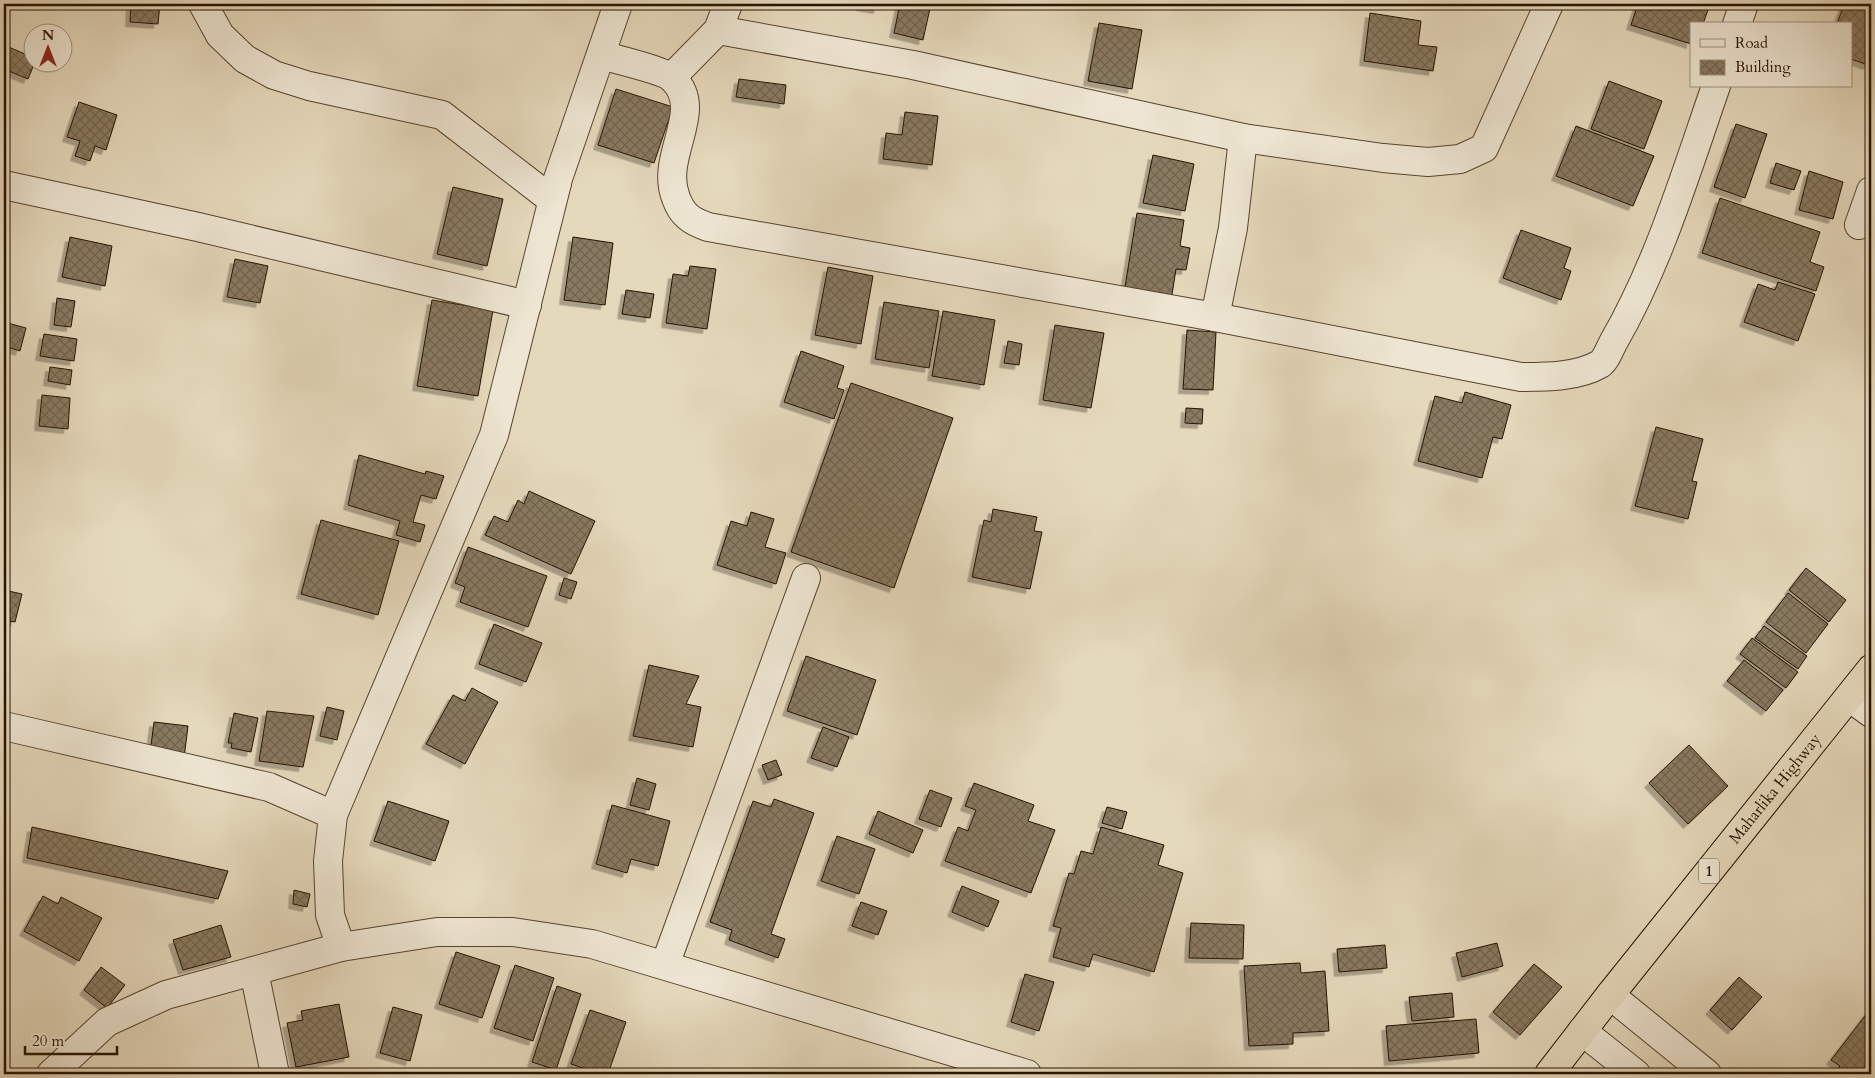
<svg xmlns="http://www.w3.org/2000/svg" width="1875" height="1078" viewBox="0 0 1875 1078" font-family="Cardo,serif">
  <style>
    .building { fill: url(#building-cross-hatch); stroke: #261301; filter: url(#shadow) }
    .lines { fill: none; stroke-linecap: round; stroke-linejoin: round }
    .minor-casing { stroke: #564430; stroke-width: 30 }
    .highway-casing { stroke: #261301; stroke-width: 30 }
    .minor { stroke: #eee6d3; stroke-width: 28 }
    .highway { stroke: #e5d9bc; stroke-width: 28 }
    .labels { text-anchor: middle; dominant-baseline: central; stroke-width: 5; stroke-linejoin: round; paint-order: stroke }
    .shield { fill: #eee6d3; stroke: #625240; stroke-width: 1 }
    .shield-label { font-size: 15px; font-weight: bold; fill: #261301 }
    .street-label { font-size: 16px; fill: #261301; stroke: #eee6d3 }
  </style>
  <defs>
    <pattern id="building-cross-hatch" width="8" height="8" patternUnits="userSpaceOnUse" patternTransform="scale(1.25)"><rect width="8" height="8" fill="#897a62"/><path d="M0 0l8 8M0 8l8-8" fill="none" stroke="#70634e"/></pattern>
    <filter id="shadow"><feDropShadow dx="-4.5" dy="4.5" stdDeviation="0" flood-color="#0004"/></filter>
  </defs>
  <rect width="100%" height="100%" fill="#e5d9bc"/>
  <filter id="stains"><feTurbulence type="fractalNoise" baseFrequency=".004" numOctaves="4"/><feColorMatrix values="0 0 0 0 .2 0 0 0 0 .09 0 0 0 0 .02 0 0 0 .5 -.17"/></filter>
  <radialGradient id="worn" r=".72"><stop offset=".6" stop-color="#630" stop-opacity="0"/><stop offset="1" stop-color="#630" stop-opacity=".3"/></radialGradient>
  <g class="building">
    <polygon points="131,4 160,4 158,24 130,22"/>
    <polygon points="861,4 879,4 878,9 861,6"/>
    <polygon points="900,4 931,4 923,40 894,33"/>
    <polygon points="1638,4 1710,4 1703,24 1691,24 1691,44 1631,25"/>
    <polygon points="1844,4 1863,4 1871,7 1871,55 1868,65 1851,59 1851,24 1837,24"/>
    <polygon points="1370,13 1421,21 1418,45 1437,47 1433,71 1364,61"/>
    <polygon points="1099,23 1142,30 1132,89 1088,81"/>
    <polygon points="4,45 32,57 32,62 35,62 28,79 4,69"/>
    <polygon points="739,79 786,85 784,104 736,97"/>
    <polygon points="1609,81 1662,101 1644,149 1591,129"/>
    <polygon points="616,89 673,107 654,163 598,145"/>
    <polygon points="79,102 117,115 106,150 95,146 90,161 75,156 80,141 67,137"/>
    <polygon points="905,112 938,116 932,165 883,159 886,133 902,135"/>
    <polygon points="1736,124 1767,134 1745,198 1714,187"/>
    <polygon points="1576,126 1654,156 1633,206 1556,176"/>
    <polygon points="1153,155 1194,164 1185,211 1143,203"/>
    <polygon points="1776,163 1801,171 1794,190 1770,183"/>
    <polygon points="1809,171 1843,182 1833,219 1799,210"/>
    <polygon points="453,187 503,199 487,266 437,254"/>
    <polygon points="1720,198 1820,232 1810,262 1824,267 1816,291 1702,253"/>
    <polygon points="1137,213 1184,220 1180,246 1190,248 1186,270 1176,269 1171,301 1124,293"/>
    <polygon points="1521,230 1571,248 1564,268 1571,271 1561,300 1503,278"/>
    <polygon points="70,237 112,246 105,286 62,277"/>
    <polygon points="573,237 613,243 605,305 564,300"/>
    <polygon points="235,259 268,266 260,303 227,297"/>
    <polygon points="690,266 716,269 707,329 666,323 673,274 688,276"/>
    <polygon points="828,267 873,276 861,344 815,335"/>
    <polygon points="1778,282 1815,294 1798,341 1744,322 1758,284 1775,290"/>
    <polygon points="626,290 654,294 650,318 622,314"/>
    <polygon points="57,298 75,301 71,327 54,325"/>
    <polygon points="432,300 493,310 478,396 417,386"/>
    <polygon points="884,302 939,311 929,368 875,359"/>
    <polygon points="943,311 995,320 984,385 932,376"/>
    <polygon points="4,322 26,328 20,351 4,346"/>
    <polygon points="1055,325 1104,333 1091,408 1043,400"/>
    <polygon points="1187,330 1216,332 1213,390 1183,389"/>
    <polygon points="44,334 77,339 74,361 40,356"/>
    <polygon points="1008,341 1022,344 1019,365 1004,363"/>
    <polygon points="801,351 844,366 837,388 844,390 834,419 784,402"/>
    <polygon points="50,367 72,370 70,385 48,381"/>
    <polygon points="851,383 953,418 894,588 791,552"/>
    <polygon points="1465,392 1511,405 1502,439 1493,437 1482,478 1418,461 1435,396 1462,403"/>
    <polygon points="42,395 70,398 68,429 39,426"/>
    <polygon points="1186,408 1203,409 1202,424 1185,423"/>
    <polygon points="1656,427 1703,439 1692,481 1697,482 1688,519 1635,506"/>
    <polygon points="359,455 425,474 426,471 444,476 436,499 421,495 413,522 425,525 420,542 396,535 400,521 348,505"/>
    <polygon points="529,491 595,521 571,574 485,535 494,516 508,522 518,500 524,504"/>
    <polygon points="993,509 1037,517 1034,531 1042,532 1030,589 972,577 984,520 991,522"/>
    <polygon points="751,512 774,519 765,547 786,553 776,584 717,565 731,521 747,526"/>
    <polygon points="321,520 399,541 378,615 301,594"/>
    <polygon points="468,547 547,576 528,627 460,602 465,587 455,583"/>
    <polygon points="1806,568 1846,600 1829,622 1789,590"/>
    <polygon points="564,578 577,582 571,599 559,595"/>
    <polygon points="4,590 22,594 15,622 4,620"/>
    <polygon points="1788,593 1828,624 1806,653 1766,622"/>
    <polygon points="494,624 542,643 526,682 479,664"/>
    <polygon points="1764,626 1807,656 1798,669 1755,638"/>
    <polygon points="1752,638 1798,672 1786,688 1740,654"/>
    <polygon points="806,656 876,680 857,735 787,711"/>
    <polygon points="1744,660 1783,690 1766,711 1727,681"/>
    <polygon points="649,665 699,676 686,704 701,707 693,747 633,736"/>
    <polygon points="472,688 498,702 465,764 426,744 453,695 465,701"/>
    <polygon points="327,707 344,711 337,740 320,736"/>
    <polygon points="267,711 314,716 303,767 259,761"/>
    <polygon points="234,713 258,718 251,752 231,748 232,743 228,743"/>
    <polygon points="154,722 188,726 184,758 150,754"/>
    <polygon points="823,727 849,737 837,767 811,758"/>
    <polygon points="1689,745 1728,786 1688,824 1649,783"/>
    <polygon points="776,760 782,775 768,780 762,765"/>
    <polygon points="637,778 656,784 649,810 630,805"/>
    <polygon points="974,783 1034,805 1028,821 1055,830 1031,893 945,861 958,827 968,831 976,810 965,806"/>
    <polygon points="930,790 952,798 941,827 919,819"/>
    <polygon points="774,799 814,813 771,934 785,939 778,958 729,940 732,930 710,922 753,801 771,807"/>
    <polygon points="388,801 449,821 435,861 374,841"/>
    <polygon points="612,805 670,821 658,866 631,859 627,873 596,864"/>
    <polygon points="1107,807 1127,812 1122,829 1102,823"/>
    <polygon points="878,811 923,830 913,853 869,834"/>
    <polygon points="32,827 228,871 218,899 27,858"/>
    <polygon points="1101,827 1164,845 1158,865 1183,873 1154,972 1093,954 1089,967 1053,957 1061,928 1053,926 1069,873 1074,874 1081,851 1093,854"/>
    <polygon points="837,836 875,849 859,894 821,881"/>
    <polygon points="962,886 999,901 988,927 952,912"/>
    <polygon points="294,890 310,894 307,907 293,904"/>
    <polygon points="43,896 58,904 61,897 102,918 79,961 24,931"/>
    <polygon points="861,902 887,911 878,935 852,926"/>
    <polygon points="1191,923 1244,925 1243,959 1189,958"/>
    <polygon points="221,925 231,957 183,970 173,940"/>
    <polygon points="1497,943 1503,966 1462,977 1456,953"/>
    <polygon points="1385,945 1387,968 1339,972 1337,949"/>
    <polygon points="456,952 500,966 482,1018 439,1004"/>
    <polygon points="1300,963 1301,973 1325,971 1329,1031 1293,1033 1293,1044 1249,1046 1244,966"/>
    <polygon points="1534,964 1562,987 1520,1035 1493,1012"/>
    <polygon points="515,965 554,978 533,1041 494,1028"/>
    <polygon points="101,967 125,985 107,1008 84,990"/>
    <polygon points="1025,974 1054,982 1039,1031 1011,1022"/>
    <polygon points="1739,977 1762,997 1732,1030 1710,1010"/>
    <polygon points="557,986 581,994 556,1070 532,1062"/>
    <polygon points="1452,993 1454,1017 1412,1021 1409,997"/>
    <polygon points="339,1004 349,1057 296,1067 287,1023 303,1020 301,1011"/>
    <polygon points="393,1007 422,1015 410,1061 380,1053"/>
    <polygon points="1871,1008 1871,1074 1837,1074 1835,1073 1840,1066 1831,1060"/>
    <polygon points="590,1010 626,1022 608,1074 601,1074 571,1064"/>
    <polygon points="1476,1019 1479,1053 1389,1061 1386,1026"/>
  </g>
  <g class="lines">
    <defs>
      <g id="minor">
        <polyline points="203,4 220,35 245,59 274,75 309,86 442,115 551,199 557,183"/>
        <polyline points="1737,24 1744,4"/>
        <polyline points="718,30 913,65 1243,138"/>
        <path d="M601,55C615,59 666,71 673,79C706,111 659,156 676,198C682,215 691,221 708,227L1215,317L1233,228L1243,138L1383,158L1428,162L1460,159L1484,148L1549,4"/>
        <polyline points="672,77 718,30 728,4"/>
        <polyline points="4,185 198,227 527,305"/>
        <polyline points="551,199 618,4"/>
        <polyline points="1859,225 1871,191"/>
        <path d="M1215,317L1521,377C1546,377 1578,377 1600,364C1606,360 1610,348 1614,341C1659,263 1686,172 1716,86"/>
        <polyline points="1849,697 1871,713"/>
        <polyline points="4,726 269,787 333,815"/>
        <polyline points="341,947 330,915 328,861 333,815 494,435 557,183"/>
        <polyline points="665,965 806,578"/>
        <polyline points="254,971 275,1074"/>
        <polyline points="1610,995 1707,1074"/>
        <polyline points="1582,1031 1636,1074"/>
        <polyline points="51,1074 107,1022 166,995 341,947 437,932 513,932 592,944 1027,1074"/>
      </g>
      <g id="highway">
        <path id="s1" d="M1549,1074L1610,995L1871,669"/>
      </g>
    </defs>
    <use href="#minor" class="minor-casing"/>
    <use href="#highway" class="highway-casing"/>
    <use href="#minor" class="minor"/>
    <use href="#highway" class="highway"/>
  </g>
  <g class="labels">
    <rect class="shield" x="1699" y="858.5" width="20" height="25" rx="4"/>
    <g class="shield-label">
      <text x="1709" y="871">1</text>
    </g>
    <g class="street-label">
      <text stroke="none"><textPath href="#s1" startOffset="364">Maharlika Highway</textPath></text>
    </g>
  </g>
  <rect width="1875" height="1078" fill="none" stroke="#e5d9bc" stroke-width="20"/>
  <rect x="5" y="5" width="1865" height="1068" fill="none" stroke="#261301" stroke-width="2.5"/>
  <rect x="10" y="10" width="1855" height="1058" fill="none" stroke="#261301"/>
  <rect x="1690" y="22" width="162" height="65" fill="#eee6d3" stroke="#9e927f"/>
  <rect x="1700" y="39" width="25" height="8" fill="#eee6d3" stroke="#9e927f"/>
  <text x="1735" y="48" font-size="15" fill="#261301">Road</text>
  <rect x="1700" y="60" width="25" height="15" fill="url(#building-cross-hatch)" stroke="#9e927f"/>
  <text x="1735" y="72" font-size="15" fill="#261301">Building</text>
  <g transform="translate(48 48)"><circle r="24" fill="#eee6d3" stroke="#9e927f"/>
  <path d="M0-4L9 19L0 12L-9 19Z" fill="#8f2418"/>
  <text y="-8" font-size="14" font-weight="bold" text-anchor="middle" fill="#261301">N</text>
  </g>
  <path d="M25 1046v8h92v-8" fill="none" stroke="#261301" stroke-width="2.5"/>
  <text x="32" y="1046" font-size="15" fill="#261301" stroke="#eee6d3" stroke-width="4" paint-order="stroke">20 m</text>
  <rect width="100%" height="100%" filter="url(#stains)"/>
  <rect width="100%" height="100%" fill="url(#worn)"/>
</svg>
